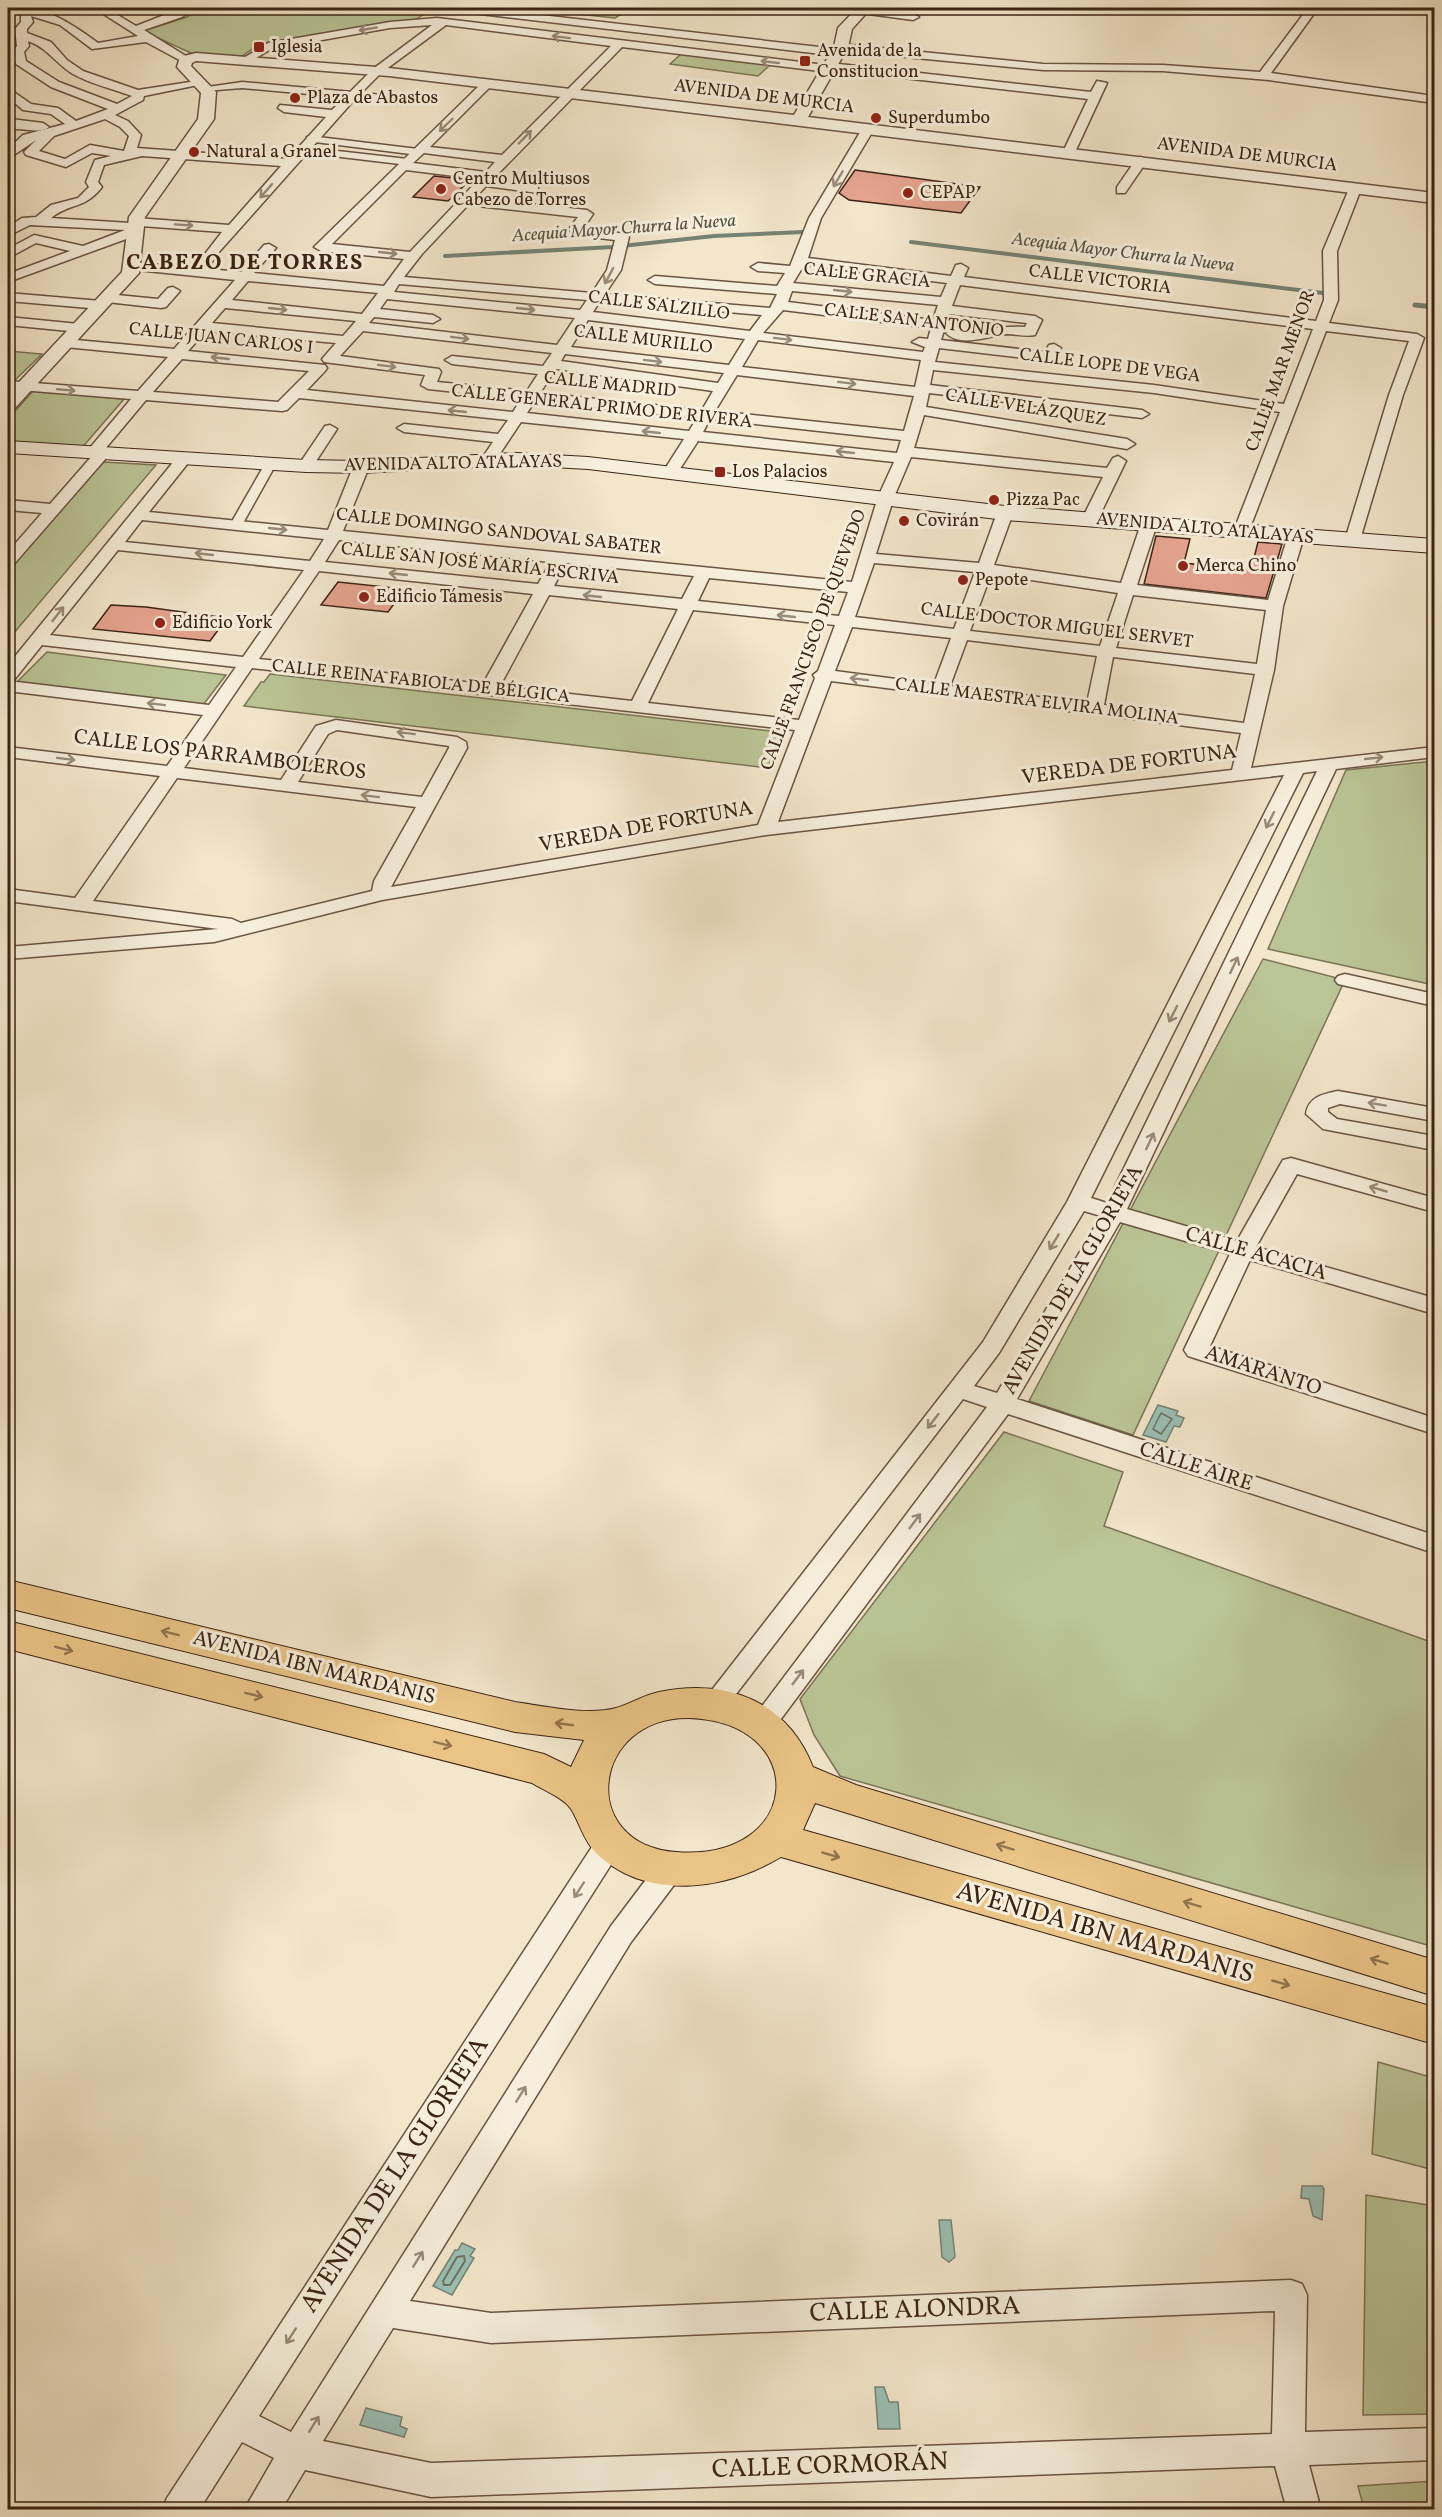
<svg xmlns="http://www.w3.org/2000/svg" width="1442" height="2517" viewBox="0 0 1442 2517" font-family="Vollkorn,serif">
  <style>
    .green { fill: #bbc597; stroke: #7b7456; stroke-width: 1.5 }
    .water { fill: #9bc0b5; stroke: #758275; stroke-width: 1.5 }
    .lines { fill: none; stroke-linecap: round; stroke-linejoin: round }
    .shore-far1 { stroke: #6b7265; stroke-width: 1.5 }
    .shore { stroke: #6b7265; stroke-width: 2 }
    .stream-far1 { stroke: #758275; stroke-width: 4 }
    .stream { stroke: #758275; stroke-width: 5 }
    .building { fill: #e5a390; stroke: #3b2415; stroke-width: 1.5 }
    .pedestrian-casing { stroke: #695442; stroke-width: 3 }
    .minor-casing { stroke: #695442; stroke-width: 3 }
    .tertiary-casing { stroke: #695442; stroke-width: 3 }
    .secondary-casing { stroke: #3b2415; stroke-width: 2 }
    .primary-casing { stroke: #3b2415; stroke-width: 2 }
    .pedestrian { fill: #f7efdd; fill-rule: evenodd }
    .minor { fill: #f7efdd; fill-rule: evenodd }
    .tertiary { fill: #f7efdd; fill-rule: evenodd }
    .secondary { fill: #f7efdd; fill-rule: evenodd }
    .primary { fill: #eac386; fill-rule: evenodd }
    .oneway { stroke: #998a79 }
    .oneway2 { stroke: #92744e }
    .poi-dot { fill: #8f2418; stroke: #f7efdd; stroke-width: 2 }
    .labels { text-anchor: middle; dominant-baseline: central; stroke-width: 6; stroke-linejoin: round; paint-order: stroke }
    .far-poi-label { font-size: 18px; fill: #3b2415; stroke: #f7efdd; text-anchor: start }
    .far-street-label { font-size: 18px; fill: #3b2415; stroke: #f7efdd }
    .far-water-label { font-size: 18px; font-style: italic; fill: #585345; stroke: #f7efdd }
    .street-label { font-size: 21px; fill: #3b2415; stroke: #f7efdd }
    .far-district-label { font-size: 22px; font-weight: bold; letter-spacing: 1.5px; fill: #3b2415; stroke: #f7efdd }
    .near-street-label { font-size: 26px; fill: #3b2415; stroke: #f7efdd }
  </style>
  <rect width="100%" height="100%" fill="#f3e6cb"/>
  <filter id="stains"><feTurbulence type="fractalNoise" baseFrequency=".00333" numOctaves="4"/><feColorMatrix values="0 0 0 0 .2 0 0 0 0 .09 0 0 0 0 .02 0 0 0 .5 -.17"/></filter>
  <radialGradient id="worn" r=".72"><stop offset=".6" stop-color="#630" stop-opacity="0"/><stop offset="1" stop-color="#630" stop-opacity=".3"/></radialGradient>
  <g class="green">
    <polygon points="200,8 433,8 415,20 260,44 239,58 195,55 143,31 187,17"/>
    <polygon points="520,8 632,8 615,18"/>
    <polygon points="681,54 770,65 758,76 670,64"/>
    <polygon points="8,351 42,354 14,381 8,380"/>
    <polygon points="33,391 124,399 80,450 8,443 8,419"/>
    <polygon points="103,462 156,465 8,640 8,571"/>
    <polygon points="47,652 226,675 203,705 17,682"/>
    <polygon points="270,674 780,732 768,768 244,706 261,682 264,682"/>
    <polygon points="1434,761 1434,985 1268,949 1346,770"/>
    <polygon points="1263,959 1345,980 1133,1435 1029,1401"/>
    <polygon points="1004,1432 1123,1472 1104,1526 1434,1643 1434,1947 840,1776 814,1735 800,1699"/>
    <polygon points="1378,2062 1434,2078 1434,2170 1372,2154"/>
    <polygon points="1366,2195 1434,2206 1434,2414 1363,2415"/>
    <polygon points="1434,2481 1434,2509 1364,2509 1358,2486"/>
  </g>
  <g class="water">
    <polygon points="1158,1405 1178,1411 1176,1415 1184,1418 1180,1427 1174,1426 1166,1442 1143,1435"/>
    <polygon points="1302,2186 1322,2186 1324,2189 1322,2220 1313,2216 1309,2199 1301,2198"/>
    <polygon points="939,2220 951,2220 955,2257 949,2262 942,2257"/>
    <polygon points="462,2243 475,2249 470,2256 474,2258 452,2295 433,2286 455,2250 458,2250"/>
    <polygon points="875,2387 884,2387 889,2402 898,2402 900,2429 878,2429"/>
    <polygon points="366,2408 402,2417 400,2426 407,2429 404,2437 360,2425"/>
  </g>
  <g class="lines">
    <polygon class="shore-far1" points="1161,1413 1172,1419 1161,1434 1153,1429"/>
    <polygon class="shore" points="464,2256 465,2261 450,2285 444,2285 443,2281 457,2257"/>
    <g class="stream-far1">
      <polyline points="911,242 1331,294"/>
      <polyline points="445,256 613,247 714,236 804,232"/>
      <polyline points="1415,305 1418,305"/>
    </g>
    <polyline class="stream" points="1415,305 1434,307"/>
  </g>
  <g class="building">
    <polygon points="855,170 980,187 961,213 849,200 839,193"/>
    <polygon points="434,176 453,178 470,180 448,201 413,197"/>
    <polygon points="1156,536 1190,539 1184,563 1251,570 1258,542 1282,544 1266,598 1144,584"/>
    <polygon points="338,582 405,589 388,612 321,605"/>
    <polygon points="111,605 146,607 227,618 210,641 93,629"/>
  </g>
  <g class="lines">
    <defs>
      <g id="pedestrian">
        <polygon points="242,82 352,92 356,95 352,98 242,88 205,91 201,88"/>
        <polygon points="310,136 418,149 423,152 418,155 307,141 307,137"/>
        <polygon points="302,147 408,159 413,162 408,165 299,152 297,150"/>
        <polygon points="266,462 276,464 242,525 232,527 230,525"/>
      </g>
      <g id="minor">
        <path d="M21,8C45,5 79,29 98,43L138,36L94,8H106L136,26L182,8H194L182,17L144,30L189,58V62L185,63L146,42L92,49L60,25L31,16L33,22L27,29V33L51,42L67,60L83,71L138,90L203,80V84L144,96L143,100L115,115L128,121L141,135L137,148L288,159L326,117L284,112L278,108L280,105L332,110L373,69L432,25L390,28L271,49L246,64L242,63V59L268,43L390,22L437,18L825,65L830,63L1091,92L1097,81L1107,83L1075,152L1069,156L1063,152L1088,99L833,70L828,72L622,47L492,180L538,187V193L486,186L475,198L587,210L593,214L583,229L627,234L629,237L621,270L605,294L770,308L777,294L655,284L648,280L655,276L777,286L785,273L758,271L751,267L758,263L790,266L809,218L862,129L868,125L874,129L821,218L808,258L951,276L956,265L961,264L968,268L964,277L1316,321L1324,300L1323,251L1349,189L1351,186H1359L1361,189L1337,251L1338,300L1329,323L1417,334L1424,338L1403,395L1359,543L1353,545L1345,540L1389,395L1409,341L1326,331L1248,533H1236L1234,530L1280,412L1154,393L933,370L930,385L1142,410L1149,414L1142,418L929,393L926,407L1127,439L1135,444L1127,449L924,415L914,448L1107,468L1113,458L1118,456L1126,461L1098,519L1090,524L1082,519L1103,477L911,457L894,497L876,554L979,563L997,513L1005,508L1013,513L994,565L1121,583L1141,524L1149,519L1157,524L1137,585L1268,600L1288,536L1296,531L1302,533L1304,536L1283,606L1274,670L1251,768L1434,747V757L1336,769L1127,1209L1237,1241L1280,1165L1283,1160L1291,1158L1434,1198V1212L1297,1174L1256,1247L1434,1298V1314L1250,1260L1210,1346L1434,1418V1434L1188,1356L1184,1350L1230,1254L1120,1222L1017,1399L1434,1535V1553L1008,1414L772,1731L763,1734L754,1731L750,1724L754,1717L987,1407L963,1399L723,1711L714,1714L705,1711L701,1704L983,1342L1067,1202L1284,775L766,835L382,900L214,942L8,959V947L218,929L8,901V889L75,898L160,776L8,757V747L167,766L203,715L8,691V665L179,455H189L192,458L149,512L328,530L353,467L361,462L369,467L343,531L852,582L878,497L894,462L698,441L676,475L671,477L663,472L684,439L521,422L493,464L488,466L480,461L493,442L404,432L397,428L404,424L498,434L508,420L299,398L287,410L282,411L146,400L105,449L111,453L108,456L14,564L8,566V552L42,513L8,510V500L50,504L92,456L86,452L89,449L131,399L8,389V381L138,391L168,357L65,347L58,343L65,339L174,349L235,280L127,269V263L132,262L194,268L222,232L141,226L140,234L8,282V274L70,251L36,243L8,258V249L34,235L83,246L125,230L30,225L8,236V227L22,218L36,217L51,205L78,198L89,187L86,182L95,160L111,156L92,153L66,167L26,155L24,152L36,140L8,159V149L23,135L65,124L51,114L23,110L8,97V88L31,104L58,108L76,121L108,109L51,87L16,64L12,52L17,46L15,29L21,22ZM446,25L611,46L502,155L430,147L493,84L483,82L314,247L321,251L404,259L384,286L254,273L276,248L269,244L264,245L241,272L207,269L219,252L355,99L408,104L410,101L404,97L361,93L381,73ZM28,41C48,48 56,64 73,74C91,84 113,89 132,96L117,104L59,82L26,61L24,52L29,46ZM105,119L120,127L129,136L124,151L90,145L65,159L39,151L54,136ZM424,153L495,162L486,172L413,163ZM142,156L281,166L229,225L136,218L130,223L51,218C71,202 84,210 102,187L98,182L104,165ZM406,170L479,179L410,252L332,244ZM468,205L578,217L569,229L573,235L615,240L607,270L592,293L404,277L422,254ZM804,265L947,283L941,297L793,283ZM248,281L378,293L362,314L232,300ZM399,284L587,300L580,310L394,292ZM960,285L1313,329L1284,404L1154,385L935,362L939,348L1050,361L1055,360L1061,348L1054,344L1049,345L1045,352L941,340L949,314L1027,323L1025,327C1008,326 994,328 978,331C967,333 954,324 946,333C960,348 989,336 1006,334C1016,334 1025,337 1035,335L1042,320L1035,316L952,306ZM792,291L938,305L933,320L788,302ZM387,299L575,318L557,345L369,323L374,317L433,323L440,319L433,315L380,309ZM600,301L762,315L750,331L593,312ZM225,308L356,321L343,336L212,323ZM783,310L931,328L928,339L919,338L912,342L925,347L923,352L763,333ZM588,320L745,339L729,365L571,347ZM206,331L336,343L322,359L324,362L425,375L421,385L428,389L521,399L513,412L307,390L325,371L327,368L325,365L188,351ZM363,331L552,353L543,366L452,356L445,360L452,364L538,374L527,391L437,382L441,372L439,369L340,356ZM758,340L921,360L915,387L742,367ZM565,354L724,373L718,383L561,361ZM182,359L309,371L278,402L153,392ZM556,369H557L713,391L702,410L540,393ZM737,375L914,396L904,431L715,411ZM535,401L697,418L689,431L527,413ZM710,419L901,440L897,453L703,432ZM142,520L324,539L310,561L125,542ZM339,540L551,562L538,584L325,562ZM118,550L304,570L243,657L50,635ZM566,563L694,576L682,599L554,586ZM874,563L975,572L954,629L855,617ZM319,571L533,594L483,684L259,659ZM991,574L1118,593L1100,646L970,631ZM709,578L848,592L839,616L698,601ZM549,595L678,609L632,701L500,686ZM1133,595L1266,610L1257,664L1116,648ZM693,610L835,625L818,671L813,675L815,678L799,720L648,703ZM852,627L951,638L934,684L835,671ZM967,640L1097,656L1087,703L950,686ZM42,645L236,667L209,705L9,681L14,680ZM1113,657L1255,674L1244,723L1104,705ZM252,668L795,730L758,825L391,887L467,748L466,742L457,737L336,720L316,726L281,780L184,768ZM831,681L1241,733L1232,770L778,822ZM337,730L449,746V748L422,797L298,782L328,734ZM1317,771L1107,1203L1091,1198L1303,773ZM177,778L416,807L374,881L372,891L241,923L232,919L93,901ZM1084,1211L1101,1216L997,1393L974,1386L999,1353Z"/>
        <polygon points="460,8 480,8 837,49 835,47 841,44 1043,64 1163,65 1260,72 1308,8 1318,8 1271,73 1434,96 1434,103 1269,80 1163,71 1043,70 842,51 844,53 838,56 464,12 460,11"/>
        <polygon points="858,8 913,14 919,17 913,20 861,13 855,10"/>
        <path d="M11,119L43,123L49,127C39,135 20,126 8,130V120Z"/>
        <polygon points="1141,157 1147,161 1125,193 1117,193 1117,187 1137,158"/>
        <polygon points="173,287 180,291 166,307 161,308 107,302 100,298 107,294 158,299 168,288"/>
        <polygon points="8,293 101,301 108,305 101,309 8,301"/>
        <polygon points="8,317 79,324 86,328 79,332 8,325"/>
        <polygon points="330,425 337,429 311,469 306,471 301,469 298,466 325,426"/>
        <polygon points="1345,974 1434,994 1434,1006 1338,984 1335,980 1338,976"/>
        <path d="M1338,1091L1434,1108V1121L1340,1104L1328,1108V1112L1337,1119L1434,1136V1150L1323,1129L1306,1114C1308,1097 1323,1094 1338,1091Z"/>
        <path d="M611,1830L621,1833L625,1841L621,1849L259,2416L291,2432L611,1926L660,1861L670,1857L680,1861L684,1869L680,1877L631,1942L410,2301L491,2313L1291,2280L1302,2284L1307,2295L1305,2432L1434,2428V2460L1309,2465L1321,2510H1287L1275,2466L431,2497L305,2470L281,2510H244L274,2458L242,2442L199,2510H162L167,2498L601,1833ZM1275,2311L1272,2434L431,2463L323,2441L393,2328L491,2343Z"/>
      </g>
      <polygon id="tertiary" points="857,8 871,8 852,29 848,47 808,117 1434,193 1434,203 389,76 196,61 192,63 191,66 216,92 214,119 145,217 139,273 15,408 8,409 8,394 122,272 129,217 198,119 201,93 177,67 180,57 196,53 389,68 794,115 834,47 838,28"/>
      <polygon id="secondary" points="8,441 306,460 361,461 517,453 588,457 1005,506 1434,539 1434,553 1005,520 588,469 517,465 361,473 306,472 8,453"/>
      <path id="primary" d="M8,1580L515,1702C544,1706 587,1716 616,1708C630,1704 644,1695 659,1692C727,1678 787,1701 813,1767L856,1785L1434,1960V1996L815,1803L803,1830L1434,2007V2044L781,1857C726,1890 647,1902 596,1853C583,1840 580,1823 571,1809C564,1798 543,1790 532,1783L8,1649V1621L544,1754L571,1767L584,1740L515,1732L8,1608ZM689,1718C812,1722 803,1862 676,1852C577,1845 591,1717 689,1718Z"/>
    </defs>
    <use href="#pedestrian" class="pedestrian-casing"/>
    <use href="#minor" class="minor-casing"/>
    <use href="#tertiary" class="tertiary-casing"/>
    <use href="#secondary" class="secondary-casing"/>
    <use href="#primary" class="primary-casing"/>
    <use href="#pedestrian" class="pedestrian"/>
    <use href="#minor" class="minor"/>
    <use href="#tertiary" class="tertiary"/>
    <use href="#secondary" class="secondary"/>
    <use href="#primary" class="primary"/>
  </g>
  <defs><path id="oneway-shaft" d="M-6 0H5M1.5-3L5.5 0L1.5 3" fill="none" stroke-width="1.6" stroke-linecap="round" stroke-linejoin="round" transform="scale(1.5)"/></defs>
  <g class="oneway">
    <use href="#oneway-shaft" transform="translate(368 29) rotate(170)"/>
    <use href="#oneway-shaft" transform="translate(561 37) rotate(-173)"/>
    <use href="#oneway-shaft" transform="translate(770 62) rotate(-173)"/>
    <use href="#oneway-shaft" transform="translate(446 125) rotate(136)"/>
    <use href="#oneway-shaft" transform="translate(525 137) rotate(-46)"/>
    <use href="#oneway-shaft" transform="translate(838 179) rotate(121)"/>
    <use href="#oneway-shaft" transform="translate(266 191) rotate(131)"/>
    <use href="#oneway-shaft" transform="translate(184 225) rotate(4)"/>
    <use href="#oneway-shaft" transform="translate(388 253) rotate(6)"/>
    <use href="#oneway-shaft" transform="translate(609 276) rotate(118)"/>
    <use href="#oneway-shaft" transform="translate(843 291) rotate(6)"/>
    <use href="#oneway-shaft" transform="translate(278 309) rotate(6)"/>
    <use href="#oneway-shaft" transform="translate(526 309) rotate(6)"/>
    <use href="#oneway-shaft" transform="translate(460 338) rotate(7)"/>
    <use href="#oneway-shaft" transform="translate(783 339) rotate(7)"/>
    <use href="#oneway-shaft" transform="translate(220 358) rotate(-174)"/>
    <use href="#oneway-shaft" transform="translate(653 361) rotate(7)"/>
    <use href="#oneway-shaft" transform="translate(387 366) rotate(7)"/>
    <use href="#oneway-shaft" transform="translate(847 383) rotate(7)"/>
    <use href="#oneway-shaft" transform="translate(66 390) rotate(5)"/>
    <use href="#oneway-shaft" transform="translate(457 411) rotate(-174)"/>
    <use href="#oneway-shaft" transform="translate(651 432) rotate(-174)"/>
    <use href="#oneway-shaft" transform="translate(845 452) rotate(-174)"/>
    <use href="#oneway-shaft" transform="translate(278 529) rotate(6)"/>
    <use href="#oneway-shaft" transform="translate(204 554) rotate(-174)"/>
    <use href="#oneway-shaft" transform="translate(398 574) rotate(-174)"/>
    <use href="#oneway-shaft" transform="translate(592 596) rotate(-174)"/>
    <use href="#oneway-shaft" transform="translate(58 614) rotate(-52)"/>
    <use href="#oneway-shaft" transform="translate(786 616) rotate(-174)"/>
    <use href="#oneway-shaft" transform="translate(859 679) rotate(-173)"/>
    <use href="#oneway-shaft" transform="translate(156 704) rotate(-173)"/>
    <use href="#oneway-shaft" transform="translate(406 733) rotate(-173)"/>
    <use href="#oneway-shaft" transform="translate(1374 758) rotate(-6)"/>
    <use href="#oneway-shaft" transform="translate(66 759) rotate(7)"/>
    <use href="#oneway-shaft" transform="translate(370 796) rotate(-173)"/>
    <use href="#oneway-shaft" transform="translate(1270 820) rotate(117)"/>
    <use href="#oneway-shaft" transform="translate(1234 965) rotate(-65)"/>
    <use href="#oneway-shaft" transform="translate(1173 1014) rotate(117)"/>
    <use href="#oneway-shaft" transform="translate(1377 1104) rotate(-170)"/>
    <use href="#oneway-shaft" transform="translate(1150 1141) rotate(-65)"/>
    <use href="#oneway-shaft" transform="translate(1378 1189) rotate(-164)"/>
    <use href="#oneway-shaft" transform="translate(1054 1242) rotate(121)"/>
    <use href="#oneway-shaft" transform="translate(933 1421) rotate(128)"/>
    <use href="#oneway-shaft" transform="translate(915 1521) rotate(-53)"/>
    <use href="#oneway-shaft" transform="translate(798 1677) rotate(-53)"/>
    <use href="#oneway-shaft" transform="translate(579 1890) rotate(123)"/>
    <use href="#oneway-shaft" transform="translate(521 2094) rotate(-58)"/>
    <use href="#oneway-shaft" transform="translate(418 2259) rotate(-58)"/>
    <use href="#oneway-shaft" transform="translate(291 2336) rotate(123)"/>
    <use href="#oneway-shaft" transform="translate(314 2424) rotate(-58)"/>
  </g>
  <g class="oneway2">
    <use href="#oneway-shaft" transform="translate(170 1633) rotate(-166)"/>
    <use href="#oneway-shaft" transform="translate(64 1649) rotate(14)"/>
    <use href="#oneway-shaft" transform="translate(254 1695) rotate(14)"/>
    <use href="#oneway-shaft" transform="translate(564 1724) rotate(-172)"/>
    <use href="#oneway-shaft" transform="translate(443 1744) rotate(14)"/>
    <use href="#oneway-shaft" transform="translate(1005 1847) rotate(-163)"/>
    <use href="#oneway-shaft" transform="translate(831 1855) rotate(16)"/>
    <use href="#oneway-shaft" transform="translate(1192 1904) rotate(-163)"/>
    <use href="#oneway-shaft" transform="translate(1379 1961) rotate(-163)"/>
    <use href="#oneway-shaft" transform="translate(1281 1983) rotate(16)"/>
  </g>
  <g class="poi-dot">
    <rect x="253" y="41" width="12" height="12" rx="3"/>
    <rect x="799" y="55" width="12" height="12" rx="3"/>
    <circle cx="295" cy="98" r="6"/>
    <circle cx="876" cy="118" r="6"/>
    <circle cx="194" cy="152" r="6"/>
    <circle cx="441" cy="189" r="6"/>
    <circle cx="908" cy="193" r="6"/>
    <rect x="714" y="466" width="12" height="12" rx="3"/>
    <circle cx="994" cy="500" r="6"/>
    <circle cx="904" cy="521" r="6"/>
    <circle cx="1183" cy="566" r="6"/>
    <circle cx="963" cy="580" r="6"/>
    <circle cx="364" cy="597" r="6"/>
    <circle cx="160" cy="623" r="6"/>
  </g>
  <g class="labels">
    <g class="far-poi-label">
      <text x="271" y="47">Iglesia</text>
      <text x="817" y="51">Avenida de la<tspan x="817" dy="21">Constitucion</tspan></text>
      <text x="307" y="98">Plaza de Abastos</text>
      <text x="888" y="118">Superdumbo</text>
      <text x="206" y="152">Natural a Granel</text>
      <text x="453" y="179">Centro Multiusos<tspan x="453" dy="21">Cabezo de Torres</tspan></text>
      <text x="920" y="193">CEPAP</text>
      <text x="732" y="472">Los Palacios</text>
      <text x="1006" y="500">Pizza Pac</text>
      <text x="916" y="521">Covirán</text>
      <text x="1195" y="566">Merca Chino</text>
      <text x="975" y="580">Pepote</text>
      <text x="376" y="597">Edificio Támesis</text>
      <text x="172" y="623">Edificio York</text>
    </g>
    <g class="far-street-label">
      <text transform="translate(764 97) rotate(7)">AVENIDA DE MURCIA</text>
      <text transform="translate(1247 155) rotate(7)">AVENIDA DE MURCIA</text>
      <text transform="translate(867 276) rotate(6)">CALLE GRACIA</text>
      <text transform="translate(1100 280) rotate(7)">CALLE VICTORIA</text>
      <text transform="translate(659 306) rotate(7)">CALLE SALZILLO</text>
      <text transform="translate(914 321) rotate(7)">CALLE SAN ANTONIO</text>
      <text transform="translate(221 339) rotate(6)">CALLE JUAN CARLOS I</text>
      <text transform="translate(643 340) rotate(7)">CALLE MURILLO</text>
      <text transform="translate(1110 366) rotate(7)">CALLE LOPE DE VEGA</text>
      <text transform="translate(1281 371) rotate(-70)">CALLE MAR MENOR</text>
      <text transform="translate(610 385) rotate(6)">CALLE MADRID</text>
      <text transform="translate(602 407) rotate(6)">CALLE GENERAL PRIMO DE RIVERA</text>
      <text transform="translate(1026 408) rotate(9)">CALLE VELÁZQUEZ</text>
      <text transform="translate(453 464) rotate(-1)">AVENIDA ALTO ATALAYAS</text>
      <text transform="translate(1205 529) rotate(5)">AVENIDA ALTO ATALAYAS</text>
      <text transform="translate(499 532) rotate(6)">CALLE DOMINGO SANDOVAL SABATER</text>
      <text transform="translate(480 564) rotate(6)">CALLE SAN JOSÉ MARÍA ESCRIVA</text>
      <text transform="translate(1057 626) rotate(7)">CALLE DOCTOR MIGUEL SERVET</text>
      <text transform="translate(814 640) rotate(-70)">CALLE FRANCISCO DE QUEVEDO</text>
      <text transform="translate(421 682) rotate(6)">CALLE REINA FABIOLA DE BÉLGICA</text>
      <text transform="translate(1037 702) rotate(7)">CALLE MAESTRA ELVIRA MOLINA</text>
    </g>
    <g class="far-water-label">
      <text transform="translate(624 229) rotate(-4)">Acequia Mayor Churra la Nueva</text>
      <text transform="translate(1123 253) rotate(7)">Acequia Mayor Churra la Nueva</text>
    </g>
    <g class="street-label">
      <text transform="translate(220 755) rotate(7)">CALLE LOS PARRAMBOLEROS</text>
      <text transform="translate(1129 765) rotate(-7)">VEREDA DE FORTUNA</text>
      <text transform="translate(646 827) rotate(-10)">VEREDA DE FORTUNA</text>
      <text transform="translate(1256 1254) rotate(16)">CALLE ACACIA</text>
      <text transform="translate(1073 1280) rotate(-60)">AVENIDA DE LA GLORIETA</text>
      <text transform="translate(1263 1371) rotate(18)">AMARANTO</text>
      <text transform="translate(1196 1467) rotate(18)">CALLE AIRE</text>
      <text transform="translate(314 1668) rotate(14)">AVENIDA IBN MARDANIS</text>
    </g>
    <g class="far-district-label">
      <text x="245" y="263">CABEZO DE TORRES</text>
    </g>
    <g class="near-street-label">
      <text transform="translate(1105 1933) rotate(16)">AVENIDA IBN MARDANIS</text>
      <text transform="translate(395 2175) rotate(-57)">AVENIDA DE LA GLORIETA</text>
      <text transform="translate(915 2310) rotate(-2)">CALLE ALONDRA</text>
      <text transform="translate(830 2466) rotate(-2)">CALLE CORMORÁN</text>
    </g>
  </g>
  <rect width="1442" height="2517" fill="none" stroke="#f3e6cb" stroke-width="30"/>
  <rect x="9" y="9" width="1424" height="2499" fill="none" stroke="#3b2415" stroke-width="3"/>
  <rect x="15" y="15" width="1412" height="2487" fill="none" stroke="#3b2415" stroke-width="1.5"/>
  <rect width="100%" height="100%" filter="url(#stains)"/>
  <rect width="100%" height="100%" fill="url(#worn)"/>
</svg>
